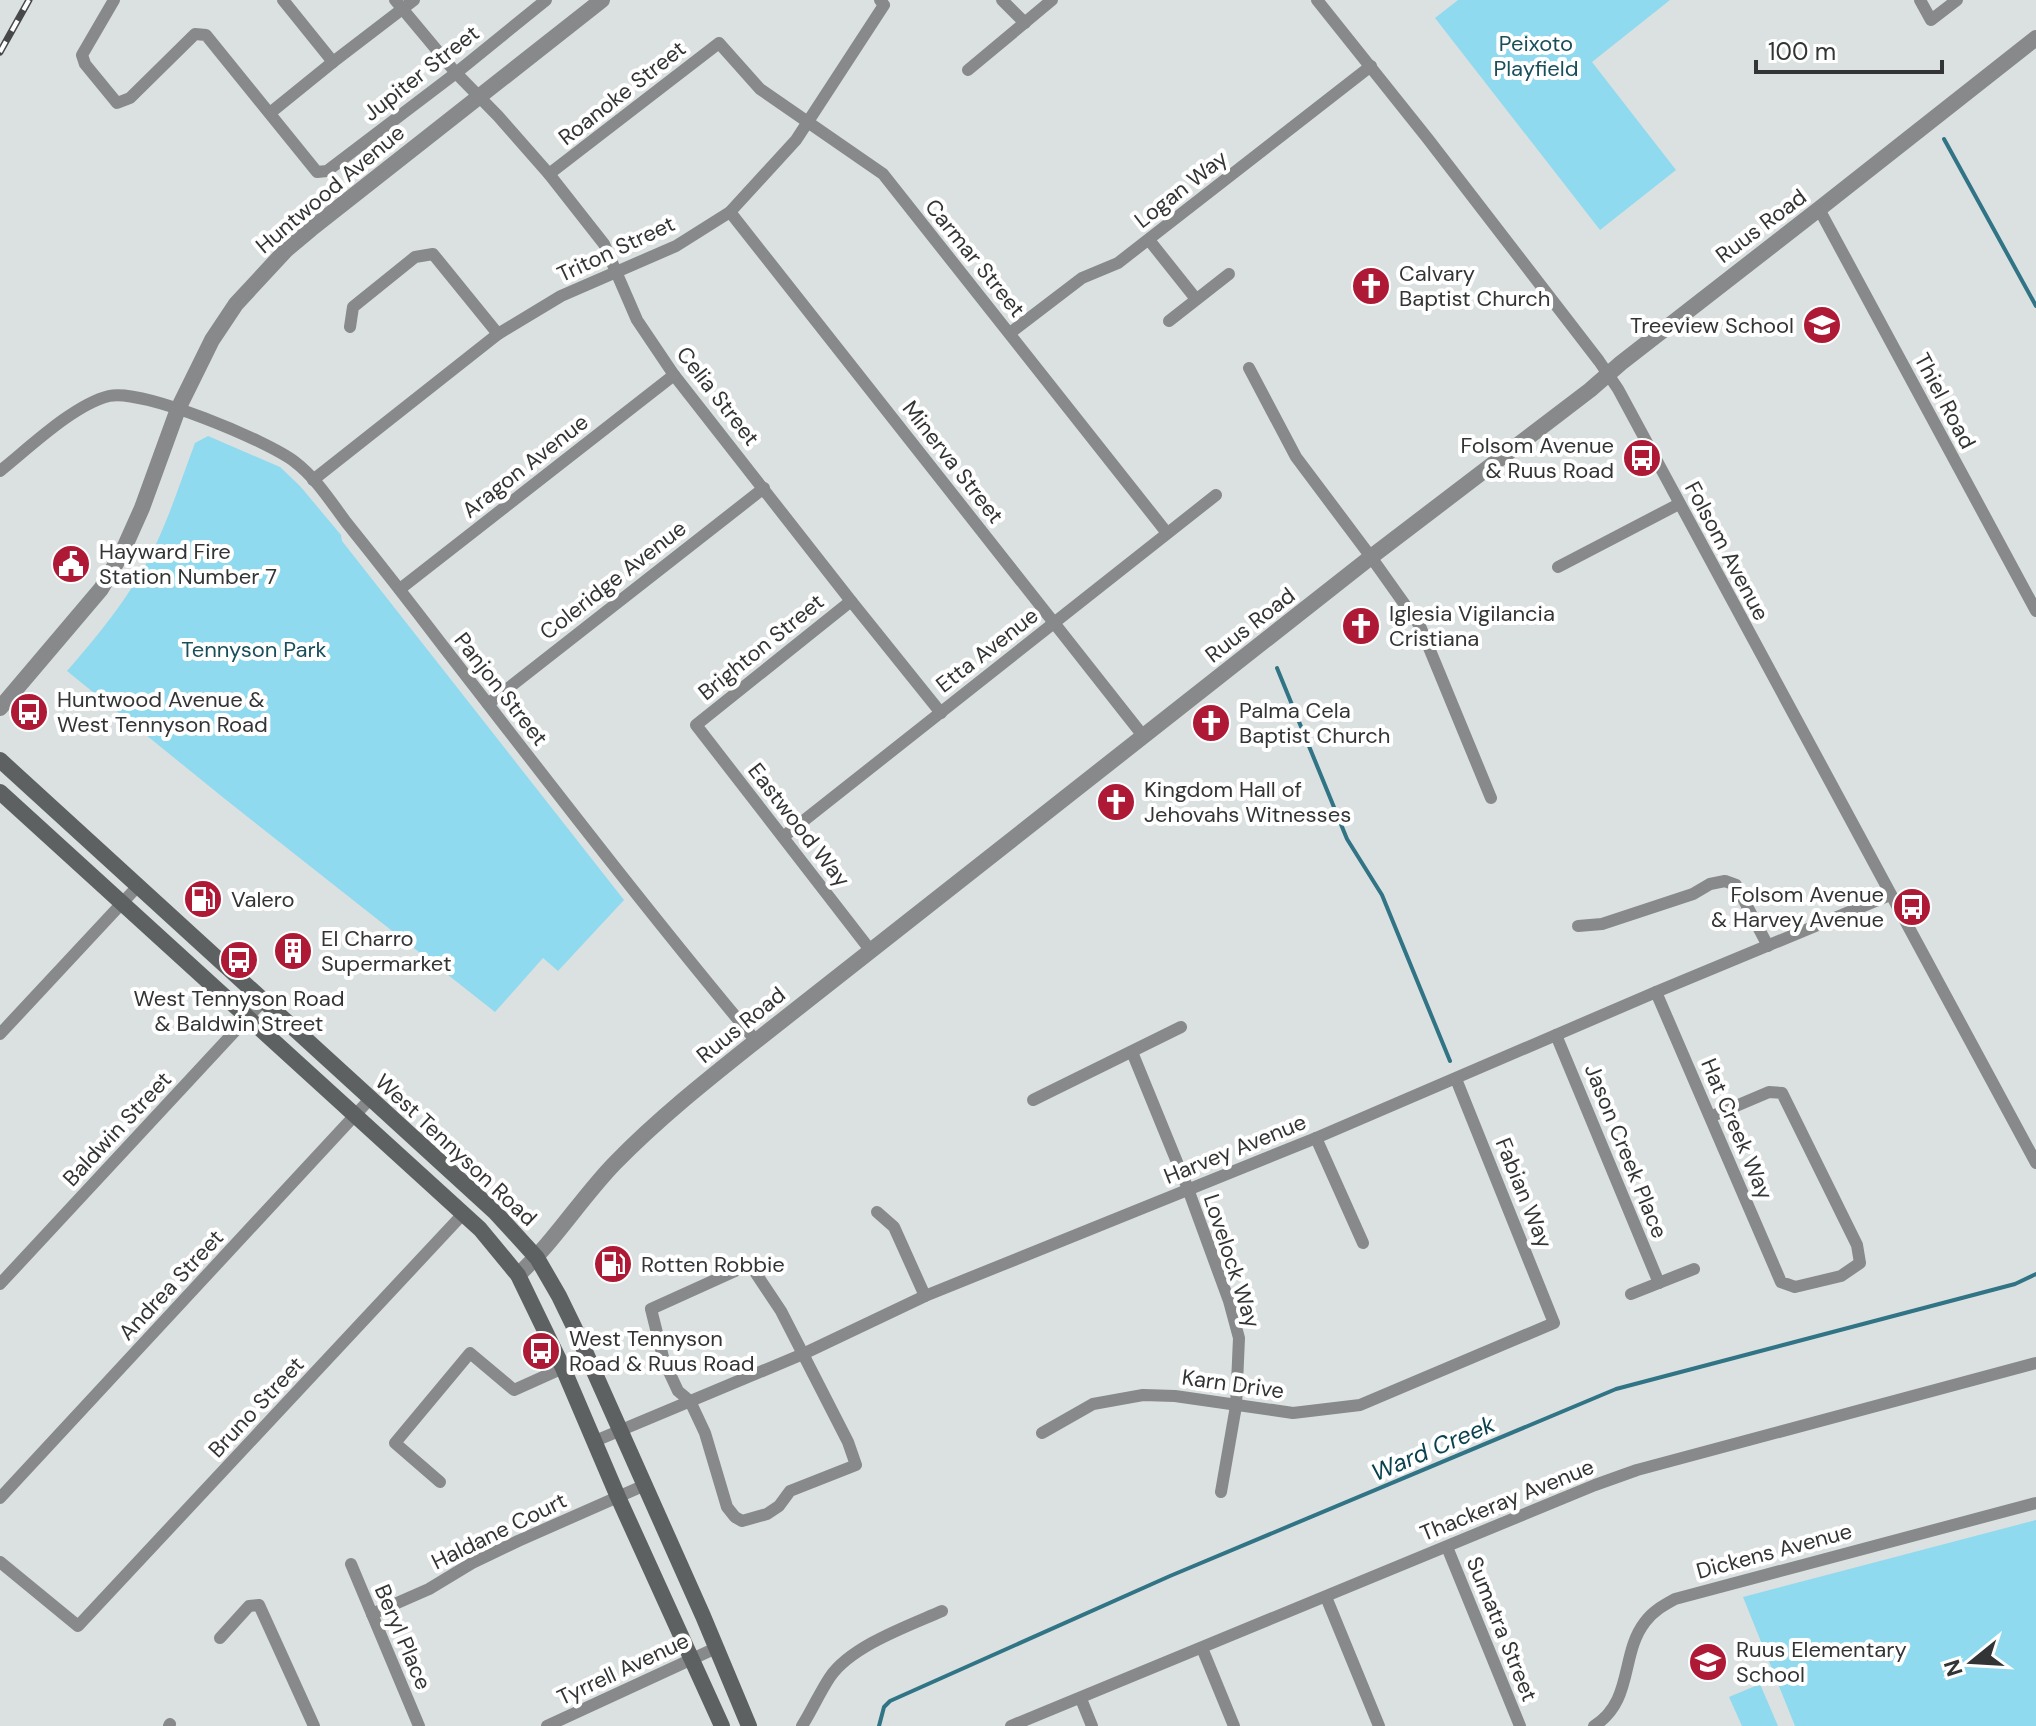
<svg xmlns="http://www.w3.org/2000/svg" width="2036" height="1726" viewBox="0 0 2036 1726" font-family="'DM Sans',sans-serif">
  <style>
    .green { fill: #90daef }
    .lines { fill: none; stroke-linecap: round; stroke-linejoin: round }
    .stream { stroke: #307485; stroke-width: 4 }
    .minor { stroke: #87898a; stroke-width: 12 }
    .tertiary { stroke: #87898a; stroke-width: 16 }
    .secondary { stroke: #5e6161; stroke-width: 16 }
    .rail-casing { stroke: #474849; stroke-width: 7 }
    .rail { stroke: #fff; stroke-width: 4; stroke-dasharray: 12; stroke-linecap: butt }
    .labels { text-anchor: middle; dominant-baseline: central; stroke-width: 8; stroke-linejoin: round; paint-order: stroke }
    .park-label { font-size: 22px; fill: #194e5b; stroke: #fff }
    .street-label { font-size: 22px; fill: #333435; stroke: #fff }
    .poi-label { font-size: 22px; fill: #333435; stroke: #fff; text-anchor: start }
    .water-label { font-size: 24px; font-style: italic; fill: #09424f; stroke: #fff }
  </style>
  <rect width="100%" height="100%" fill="#dbe0e1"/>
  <g class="green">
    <polygon points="1458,0 1670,0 1592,62 1676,170 1600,230 1435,18"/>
    <path d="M208,436L280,467L300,486L341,535L342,541L624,900L558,971L543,958L495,1012L225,799L67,671C93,641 119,610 139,576C164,535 178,488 195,443Z"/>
    <polygon points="2036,1520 2036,1726 1795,1726 1743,1597"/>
    <polygon points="1760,1684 1778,1726 1742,1726 1729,1697"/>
  </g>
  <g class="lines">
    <g class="stream">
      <polyline points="1944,139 2036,306"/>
      <polyline points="1277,668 1347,839 1382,895 1450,1061"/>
      <polyline points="879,1726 884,1707 890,1701 1170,1576 1616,1389 2015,1284 2036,1274"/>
    </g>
    <g class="minor">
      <polyline points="114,0 82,55 85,64 117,103 130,98 195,34 206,35 317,172 327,171 456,73 546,0"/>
      <polyline points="283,0 333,62"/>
      <polyline points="395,0 456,73 498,116 549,174 604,244 637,320 674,375 851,601 941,713"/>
      <polyline points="1002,0 1025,23"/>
      <polyline points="1317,0 1428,139 1599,361 1618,389 2036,1163"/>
      <polyline points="1920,0 1931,20 1957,0"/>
      <polyline points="968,70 1052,0"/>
      <polyline points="270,113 333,62 414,0"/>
      <polyline points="549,174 719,43 760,89 883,174 1167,533"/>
      <polyline points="1819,209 2036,611"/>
      <polyline points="730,212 1144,737"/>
      <polyline points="1149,240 1196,299"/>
      <polyline points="1169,321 1229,274"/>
      <polyline points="350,327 353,307 415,257 433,254 498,334"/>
      <polyline points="1010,333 1082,278 1118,263 1371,66"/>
      <polyline points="1249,368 1296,457 1371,557 1420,626 1491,798"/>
      <path d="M0,471C29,448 73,405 109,396C142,388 268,441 295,462C316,478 331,502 346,522C379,563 411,604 443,646C546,779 648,912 756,1041"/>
      <polyline points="313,480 498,334 561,296 676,246 730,212 796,140 884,5 880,0"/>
      <polyline points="1558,567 1679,504"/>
      <polyline points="400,589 674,375"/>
      <polyline points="851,601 696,725 871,951"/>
      <polyline points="488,704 764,488"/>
      <polyline points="783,837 1216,495"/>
      <polyline points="1578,926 1602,924 1693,894 1710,884 1725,881 1736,885 1768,946"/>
      <polyline points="1656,992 1781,1282 1795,1287 1841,1276 1860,1263 1857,1245 1782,1093 1769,1092 1710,1117"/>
      <polyline points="0,1034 138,886"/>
      <polyline points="1556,1035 1659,1283"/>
      <polyline points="1132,1052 1188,1189 1229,1301 1239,1338 1236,1406 1221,1492"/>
      <polyline points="1033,1100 1181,1027"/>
      <polyline points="1316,1138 1363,1243"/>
      <polyline points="877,1212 894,1227 925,1296"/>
      <polygon points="746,1266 753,1269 781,1311 848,1442 856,1465 790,1491 779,1506 767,1514 742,1521 735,1517 727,1507 705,1433 690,1401 678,1391 664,1361 651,1309"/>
      <polyline points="0,1284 263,1001"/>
      <polyline points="1631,1294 1694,1269"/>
      <polyline points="1042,1433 1093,1404 1143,1395 1175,1396 1293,1413 1360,1405 1554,1323 1456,1079"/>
      <polyline points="595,1441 803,1354 925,1296 1316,1138 1656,992 1890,895"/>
      <polyline points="440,1482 395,1443 470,1353 514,1390 563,1368"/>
      <polyline points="0,1498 370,1099"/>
      <polyline points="1447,1547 1520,1726"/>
      <polyline points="0,1562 78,1626 462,1215"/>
      <polyline points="351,1564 419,1726"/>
      <polyline points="1326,1597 1379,1726"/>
      <polyline points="372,1614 429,1589 472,1563 518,1541 645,1485"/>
      <polyline points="220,1638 249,1606 259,1605 314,1726"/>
      <polyline points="1202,1648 1234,1726"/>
      <polyline points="1081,1699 1092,1726"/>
      <polyline points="169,1726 170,1724"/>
      <polyline points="547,1726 716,1648"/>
      <path d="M802,1726C812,1710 820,1692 830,1677C851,1646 908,1626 942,1611"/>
      <polyline points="1011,1726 1595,1485 1637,1470 2036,1363"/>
      <path d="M1594,1726C1634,1701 1620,1654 1645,1622C1653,1611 1664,1605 1675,1599L2036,1503"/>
    </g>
    <g class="tertiary">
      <polyline points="0,708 101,589 121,555 142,508 178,409 212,340 236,304 286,250 311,229 602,0"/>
      <path d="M518,1275C555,1241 581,1198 615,1163C659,1118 707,1080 756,1041L1371,557L1590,390L1621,363L1819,209L2036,38"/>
    </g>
    <g class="secondary">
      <polyline points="0,760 495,1212 537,1258 559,1296 576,1331 703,1616 749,1726"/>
      <polyline points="0,792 480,1229 518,1275 563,1368 618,1497 722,1726"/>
    </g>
    <defs>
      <polyline id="rail" points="0,52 29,0"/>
    </defs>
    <use href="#rail" class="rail-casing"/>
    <use href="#rail" class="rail"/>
  </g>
  <defs>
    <symbol id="church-disc" viewBox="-11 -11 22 22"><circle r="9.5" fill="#ae1a36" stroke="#fff"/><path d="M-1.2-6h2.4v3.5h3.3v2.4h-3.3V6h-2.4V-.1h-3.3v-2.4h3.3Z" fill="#fff"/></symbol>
    <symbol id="school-disc" viewBox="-11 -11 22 22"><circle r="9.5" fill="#ae1a36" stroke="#fff"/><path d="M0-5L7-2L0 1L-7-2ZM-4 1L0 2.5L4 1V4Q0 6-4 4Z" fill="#fff"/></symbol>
    <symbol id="bus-disc" viewBox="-11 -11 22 22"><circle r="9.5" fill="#ae1a36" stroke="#fff"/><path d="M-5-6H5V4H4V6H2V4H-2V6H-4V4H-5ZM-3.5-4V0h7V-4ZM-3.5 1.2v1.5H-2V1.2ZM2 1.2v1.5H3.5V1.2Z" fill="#fff"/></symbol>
    <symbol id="civic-disc" viewBox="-11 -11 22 22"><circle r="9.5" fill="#ae1a36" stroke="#fff"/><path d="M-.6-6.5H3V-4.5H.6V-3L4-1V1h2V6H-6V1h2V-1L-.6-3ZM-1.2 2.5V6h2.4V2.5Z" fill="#fff"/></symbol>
    <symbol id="fuel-disc" viewBox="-11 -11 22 22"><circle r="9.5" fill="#ae1a36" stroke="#fff"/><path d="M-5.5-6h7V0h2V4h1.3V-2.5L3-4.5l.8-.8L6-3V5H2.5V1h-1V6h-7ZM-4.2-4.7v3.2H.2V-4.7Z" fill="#fff"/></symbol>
    <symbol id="building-disc" viewBox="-11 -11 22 22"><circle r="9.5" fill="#ae1a36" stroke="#fff"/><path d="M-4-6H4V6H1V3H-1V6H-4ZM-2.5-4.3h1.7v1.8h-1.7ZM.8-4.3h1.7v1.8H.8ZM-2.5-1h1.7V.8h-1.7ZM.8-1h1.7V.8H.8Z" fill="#fff"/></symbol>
  </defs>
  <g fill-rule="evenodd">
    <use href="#church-disc" x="1349" y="264" width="44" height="44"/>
    <use href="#school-disc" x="1800" y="303" width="44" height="44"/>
    <use href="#bus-disc" x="1620" y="436" width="44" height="44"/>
    <use href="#civic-disc" x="49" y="542" width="44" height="44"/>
    <use href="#church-disc" x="1339" y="604" width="44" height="44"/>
    <use href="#bus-disc" x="7" y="690" width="44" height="44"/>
    <use href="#church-disc" x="1189" y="701" width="44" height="44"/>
    <use href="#church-disc" x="1094" y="780" width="44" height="44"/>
    <use href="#fuel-disc" x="181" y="877" width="44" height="44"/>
    <use href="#bus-disc" x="1890" y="885" width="44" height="44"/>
    <use href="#building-disc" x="271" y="929" width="44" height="44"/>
    <use href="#bus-disc" x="217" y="938" width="44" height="44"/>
    <use href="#fuel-disc" x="591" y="1242" width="44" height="44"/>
    <use href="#bus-disc" x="519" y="1329" width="44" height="44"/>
    <use href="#school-disc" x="1686" y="1640" width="44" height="44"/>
  </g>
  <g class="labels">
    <g class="park-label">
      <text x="1536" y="43">Peixoto<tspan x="1536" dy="25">Playfield</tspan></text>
      <text x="254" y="649">Tennyson Park</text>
    </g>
    <g class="street-label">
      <text transform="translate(421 73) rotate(-38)">Jupiter Street</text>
      <text transform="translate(622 93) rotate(-38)">Roanoke Street</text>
      <text transform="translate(330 189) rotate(-40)">Huntwood Avenue</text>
      <text transform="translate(1181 189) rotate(-38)">Logan Way</text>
      <text transform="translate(1761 226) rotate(-37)">Ruus Road</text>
      <text transform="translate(616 249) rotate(-25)">Triton Street</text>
      <text transform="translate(975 258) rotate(51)">Carmar Street</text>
      <text transform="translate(718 396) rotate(52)">Celia Street</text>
      <text transform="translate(1945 401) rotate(62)">Thiel Road</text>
      <text transform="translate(953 462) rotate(52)">Minerva Street</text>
      <text transform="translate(525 466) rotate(-38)">Aragon Avenue</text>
      <text transform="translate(1727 551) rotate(62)">Folsom Avenue</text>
      <text transform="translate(613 580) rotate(-38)">Coleridge Avenue</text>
      <text transform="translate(1250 625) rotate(-38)">Ruus Road</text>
      <text transform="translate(761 647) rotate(-39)">Brighton Street</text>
      <text transform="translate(987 650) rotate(-38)">Etta Avenue</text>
      <text transform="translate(501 689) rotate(52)">Panjon Street</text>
      <text transform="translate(799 825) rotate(52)">Eastwood Way</text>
      <text transform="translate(741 1025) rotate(-39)">Ruus Road</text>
      <text transform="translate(117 1129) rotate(-47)">Baldwin Street</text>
      <text transform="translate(1737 1129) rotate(67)">Hat Creek Way</text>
      <text transform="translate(1235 1149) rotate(-22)">Harvey Avenue</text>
      <text transform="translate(456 1150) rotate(43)">West Tennyson Road</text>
      <text transform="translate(1626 1151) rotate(68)">Jason Creek Place</text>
      <text transform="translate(1524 1193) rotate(68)">Fabian Way</text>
      <text transform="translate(1232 1261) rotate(72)">Lovelock Way</text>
      <text transform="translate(171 1285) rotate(-47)">Andrea Street</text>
      <text transform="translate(1233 1384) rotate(8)">Karn Drive</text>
      <text transform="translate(256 1407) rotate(-47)">Bruno Street</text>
      <text transform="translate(1507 1500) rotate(-22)">Thackeray Avenue</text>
      <text transform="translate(499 1531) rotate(-26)">Haldane Court</text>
      <text transform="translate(1774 1551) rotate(-15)">Dickens Avenue</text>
      <text transform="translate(1502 1629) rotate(68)">Sumatra Street</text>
      <text transform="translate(403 1637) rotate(67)">Beryl Place</text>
      <text transform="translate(623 1669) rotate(-25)">Tyrrell Avenue</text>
    </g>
    <g class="poi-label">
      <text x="1399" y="273">Calvary<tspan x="1399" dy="25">Baptist Church</tspan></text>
      <text x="1794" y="325" text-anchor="end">Treeview School</text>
      <text x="1614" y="445" text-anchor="end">Folsom Avenue<tspan x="1614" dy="25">&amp; Ruus Road</tspan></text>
      <text x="99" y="551">Hayward Fire<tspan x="99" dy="25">Station Number 7</tspan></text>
      <text x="1389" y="613">Iglesia Vigilancia<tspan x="1389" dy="25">Cristiana</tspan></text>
      <text x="57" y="699">Huntwood Avenue &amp;<tspan x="57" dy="25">West Tennyson Road</tspan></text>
      <text x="1239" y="710">Palma Cela<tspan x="1239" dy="25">Baptist Church</tspan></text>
      <text x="1144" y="789">Kingdom Hall of<tspan x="1144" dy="25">Jehovahs Witnesses</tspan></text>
      <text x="1884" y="894" text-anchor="end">Folsom Avenue<tspan x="1884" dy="25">&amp; Harvey Avenue</tspan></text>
      <text x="231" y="899">Valero</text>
      <text x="321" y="938">El Charro<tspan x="321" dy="25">Supermarket</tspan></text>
      <text x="239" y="998" text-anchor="middle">West Tennyson Road<tspan x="239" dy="25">&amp; Baldwin Street</tspan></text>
      <text x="641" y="1264">Rotten Robbie</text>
      <text x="569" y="1338">West Tennyson<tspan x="569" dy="25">Road &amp; Ruus Road</tspan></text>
      <text x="1736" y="1649">Ruus Elementary<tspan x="1736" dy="25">School</tspan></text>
    </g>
    <g class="water-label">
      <text transform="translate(1433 1448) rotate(-23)">Ward Creek</text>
    </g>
  </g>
  <g transform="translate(1972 1662) rotate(252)" stroke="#ffffff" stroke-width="6" paint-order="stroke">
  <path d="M0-6L14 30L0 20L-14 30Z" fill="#333435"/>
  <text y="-12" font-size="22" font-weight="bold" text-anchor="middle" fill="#333435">N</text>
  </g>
  <path d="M1756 60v12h186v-12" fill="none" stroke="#333435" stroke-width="4"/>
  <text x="1768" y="60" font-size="24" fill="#333435" stroke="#ffffff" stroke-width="6" paint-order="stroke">100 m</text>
</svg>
